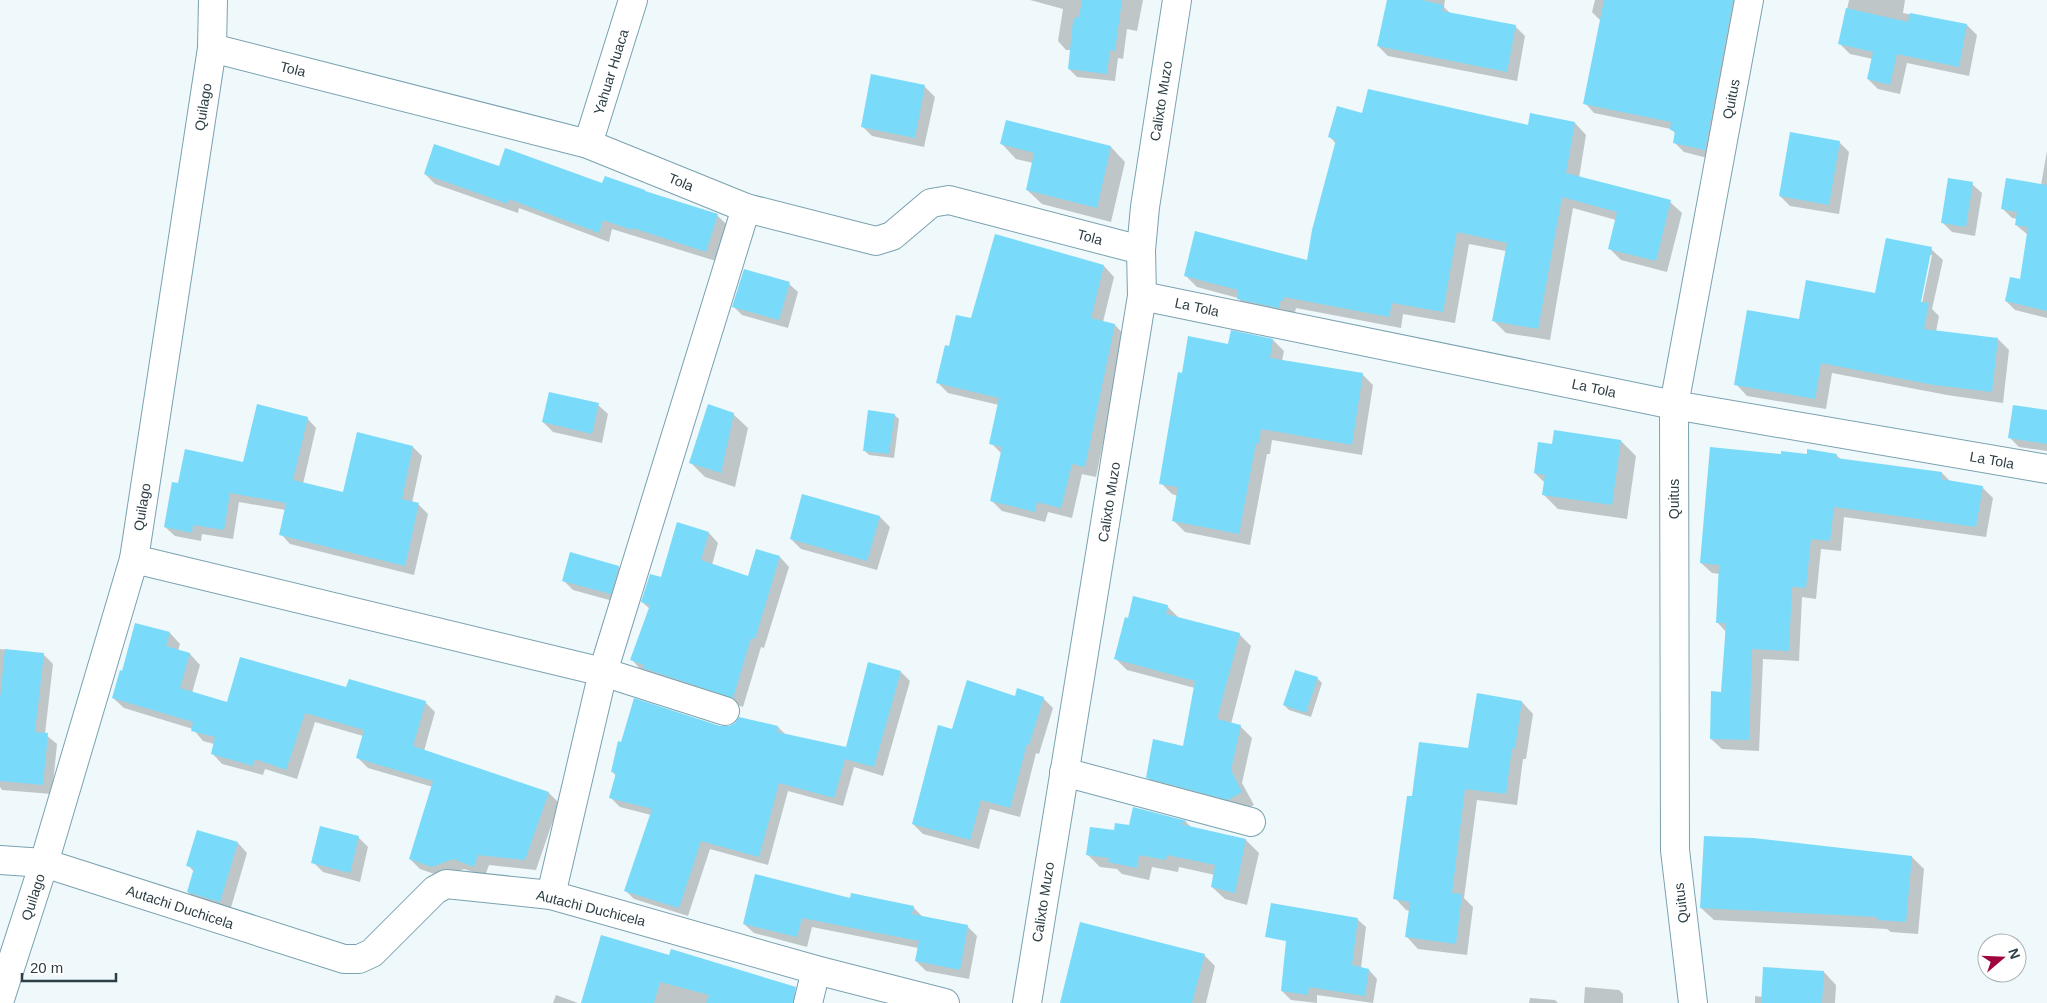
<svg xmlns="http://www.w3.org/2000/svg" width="2047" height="1003" viewBox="0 0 2047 1003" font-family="Arial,sans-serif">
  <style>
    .shadow { fill: #0003; fill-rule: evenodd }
    .building { fill: #79dbf9 }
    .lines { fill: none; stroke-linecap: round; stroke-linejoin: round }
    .minor-casing { stroke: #79a2b0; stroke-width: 30 }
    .tertiary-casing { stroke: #79a2b0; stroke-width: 30 }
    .minor { stroke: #fff; stroke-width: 28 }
    .tertiary { stroke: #fff; stroke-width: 28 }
    .labels { text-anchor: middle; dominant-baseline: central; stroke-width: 5; stroke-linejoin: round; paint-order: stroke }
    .street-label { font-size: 14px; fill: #2d3e44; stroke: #fff }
  </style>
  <rect width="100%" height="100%" fill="#eff8fb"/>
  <g class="shadow">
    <polygon points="1030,0 1143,0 1137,31 1127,29 1123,59 1118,58 1115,81 1077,77 1069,69 1071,50 1066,50 1058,41 1063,9"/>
    <polygon points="1389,0 1445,0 1444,7 1451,14 1515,26 1525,36 1517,81 1388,56 1378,46"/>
    <polygon points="1595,0 1743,0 1715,160 1684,152 1674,142 1676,134 1671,129 1594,113 1585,103 1601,21 1592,12"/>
    <polygon points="1849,0 1905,0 1903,13 1967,25 1977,35 1969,76 1907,63 1900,94 1878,89 1868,79 1873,59 1850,54 1840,44"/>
    <polygon points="872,76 925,87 935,97 924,147 872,136 862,126"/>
    <polygon points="1363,114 1529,127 1575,123 1586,135 1579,178 1670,202 1682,213 1667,272 1621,260 1609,248 1616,220 1573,208 1550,340 1506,333 1494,321 1506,251 1469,244 1455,323 1403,314 1401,328 1296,308 1295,312 1292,312 1290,319 1250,311 1238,298 1197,287 1185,275 1308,262 1336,144 1330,137"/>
    <polygon points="1839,142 1849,152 1839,214 1790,206 1780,196"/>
    <polygon points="1002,144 1111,147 1125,162 1111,222 1042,204 1027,190 1033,163 1016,159"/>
    <polygon points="2047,151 2047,318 2015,310 2006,301 2021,281 2028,235 2016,225 2017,219 2012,218 2003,209 2041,185"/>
    <polygon points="500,168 603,184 647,194 718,216 727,225 716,261 612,229 609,242 519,208 518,213 435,184 425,174"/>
    <polygon points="1972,184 1982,193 1975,236 1952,232 1942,222"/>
    <path d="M1931,249L1943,260L1932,309L1939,316L1936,332L1998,339L2009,350L2003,403L1947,395L1832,373L1826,409L1747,396L1736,384L1800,320L1876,294ZM1929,255H1932L1921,308H1918Z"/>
    <polygon points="1104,266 1114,277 1103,322 1115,325 1125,336 1096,477 1082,474 1072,518 1048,512 1045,522 1002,511 991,500 1002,454 991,443 999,405 948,393 937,382 950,347 972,320"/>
    <polygon points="789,284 798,292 788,328 742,315 733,306"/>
    <polygon points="1273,340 1284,351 1282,361 1362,374 1373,385 1362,455 1272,440 1270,454 1267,454 1250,545 1185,532 1174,521 1178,496 1172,494 1161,483 1183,374 1229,345"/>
    <polygon points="598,405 608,414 602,443 553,432 543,422"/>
    <polygon points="2047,412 2047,451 2019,447 2009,437"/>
    <polygon points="733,414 748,428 735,487 705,477 690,462"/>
    <polygon points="894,415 899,419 894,458 869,455 864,450"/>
    <polygon points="307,418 316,428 303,484 344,494 413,447 422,456 412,503 419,505 428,514 414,575 290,544 281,534 286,510 239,502 233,539 202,534 201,541 175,536 165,527 179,484 244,463"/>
    <polygon points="1555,432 1621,441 1636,456 1627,519 1558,509 1543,494 1545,483 1535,473 1553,446"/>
    <polygon points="1836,455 1842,460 1942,473 1950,481 1982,487 1993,498 1986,537 1844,517 1841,551 1821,549 1816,599 1802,597 1799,661 1763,659 1759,751 1722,749 1711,739 1722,693 1726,632 1717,622 1720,574 1712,573 1701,563 1782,456"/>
    <polygon points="803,495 880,517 890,527 877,570 801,549 791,539"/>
    <polygon points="678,524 709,533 718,543 712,565 749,577 780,557 789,567 764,648 761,647 743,707 654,678 649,672 641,670 632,660 650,609 642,602 662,579"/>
    <polygon points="619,567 629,577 620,603 573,590 563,580"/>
    <polygon points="1167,606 1179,618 1239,634 1251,646 1231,724 1240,726 1252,738 1242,783 1254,805 1241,811 1159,789 1147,777 1184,747 1195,688 1127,670 1115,658 1129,619"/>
    <polygon points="170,633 180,644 178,651 190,654 200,665 192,693 228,704 347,688 425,702 435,712 424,751 549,793 559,803 536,870 489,865 485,876 464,869 443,877 420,869 410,859 433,787 368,768 358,758 363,736 315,722 297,779 265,769 263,775 222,764 212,753 214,744 203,741 193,729 124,708 113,698 123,672"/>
    <polygon points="0,649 43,654 53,664 45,734 57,744 52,794 2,790 0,787"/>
    <polygon points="901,672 910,681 883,776 854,767 843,806 788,791 768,865 710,849 688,916 634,899 625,890 651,815 620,807 611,798 616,776 612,771 720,727 778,727 786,735 847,748"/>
    <polygon points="1317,678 1322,683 1311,717 1289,710 1284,705"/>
    <polygon points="1478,695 1522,702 1533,714 1526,759 1523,759 1517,805 1477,800 1464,898 1473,907 1467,955 1418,949 1407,937 1410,911 1406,910 1395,898 1413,798 1469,750"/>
    <polygon points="1016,697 1043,698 1053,708 1039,754 1036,753 1020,817 990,809 979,849 923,834 913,824 953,731"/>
    <polygon points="1134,808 1186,822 1192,828 1246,840 1259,853 1247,905 1225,899 1212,887 1215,875 1179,867 1178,872 1152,867 1149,880 1122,874 1117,869 1100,867 1087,854 1115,832 1130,827"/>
    <polygon points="197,832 238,843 247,853 230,911 198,902 188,892 194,872 188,865"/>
    <polygon points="358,837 368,847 360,882 323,872 313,862"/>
    <polygon points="1912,857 1924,869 1918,934 1891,932 1887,929 1714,920 1701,908"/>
    <polygon points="851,900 913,907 923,917 967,926 977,936 969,979 926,971 916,961 918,948 812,927 807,947 754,933 744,924"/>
    <polygon points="1357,919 1366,927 1361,968 1369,970 1377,979 1373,1003 1317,995 1317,1003 1291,1000 1282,991"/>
    <polygon points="1204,955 1215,966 1206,1003 1061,1003"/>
    <polygon points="670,957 786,986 796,995 793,1003 582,1003"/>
    <polygon points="1824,972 1836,985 1835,1003 1755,1003 1755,996 1762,997"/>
    <polygon points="1585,987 1619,990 1623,994 1623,1003 1584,1003"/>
    <polygon points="556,995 578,1003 553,1003"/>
    <polygon points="1530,998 1555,1000 1558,1003 1529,1003"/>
  </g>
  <g class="building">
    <polygon points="1082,0 1122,0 1115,51 1110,50 1107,74 1068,69 1073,21 1076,17 1079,17"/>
    <polygon points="1387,0 1422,0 1443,5 1442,11 1516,25 1507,72 1377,46"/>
    <polygon points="1604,0 1733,0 1705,150 1673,143 1675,131 1670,130 1671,122 1583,104"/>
    <polygon points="1846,8 1908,22 1910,13 1967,24 1959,67 1897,54 1890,85 1867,79 1873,52 1838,44"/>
    <polygon points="871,74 925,85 915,138 861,127"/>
    <polygon points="1368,89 1528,125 1530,113 1575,122 1566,173 1671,200 1656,261 1608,249 1617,212 1562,197 1538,329 1492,321 1507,243 1457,232 1443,312 1392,303 1389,317 1284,297 1283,301 1280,301 1279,308 1237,299 1238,290 1184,276 1195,231 1307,260 1312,230 1336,140 1328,137 1337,106 1362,113"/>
    <polygon points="1006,120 1111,146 1097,208 1026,190 1034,153 1000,144"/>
    <polygon points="1790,132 1840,141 1829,205 1779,196"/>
    <polygon points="434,144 499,166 505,148 602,183 605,176 645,190 645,191 718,214 706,252 633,228 632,230 603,220 599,233 509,199 508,204 424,174"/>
    <polygon points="1948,178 1973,182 1966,227 1941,223"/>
    <polygon points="2006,178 2047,185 2047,311 2005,301 2010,277 2020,279 2028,227 2015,225 2017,212 2001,209"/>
    <polygon points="995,234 1104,265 1091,318 1115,324 1085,467 1072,464 1061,508 1037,502 1035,512 990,501 1002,447 989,444 999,398 936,383 945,345 949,346 956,315 971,318"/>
    <polygon points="1886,238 1932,247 1921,302 1929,303 1924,329 1998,338 1992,392 1934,385 1821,363 1815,399 1734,385 1747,310 1799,319 1806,280 1875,293"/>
    <polygon points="744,269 790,282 779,320 732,307"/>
    <polygon points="1231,330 1273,339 1270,358 1363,373 1352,445 1261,429 1259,444 1256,443 1239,534 1172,521 1178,487 1159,484 1178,372 1182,373 1188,336 1228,344"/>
    <polygon points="549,392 599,403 592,434 542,422"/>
    <polygon points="257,404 308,417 293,480 343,492 357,432 413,446 402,499 419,503 405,566 279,535 286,503 230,493 224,530 193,525 192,533 164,527 172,482 178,483 185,449 243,462"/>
    <polygon points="708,404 734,413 721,473 689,463"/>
    <polygon points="2013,405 2047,410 2047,444 2008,438"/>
    <polygon points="868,410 895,414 889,454 863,451"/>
    <polygon points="1554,430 1621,440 1612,505 1542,495 1545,475 1534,473 1538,442 1552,444"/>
    <polygon points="1710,447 1781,454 1781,451 1807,454 1807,449 1837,454 1836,458 1942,472 1941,479 1983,486 1976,527 1834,507 1830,541 1811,539 1806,588 1792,587 1789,651 1752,649 1749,740 1710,739 1711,691 1721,692 1726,623 1716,623 1719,565 1700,563"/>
    <polygon points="802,494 880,516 867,561 790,539"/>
    <polygon points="677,522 709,532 701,560 748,576 756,549 780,556 755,639 751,638 733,698 643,668 644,665 630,660 650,605 641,602 650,574 661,577"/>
    <polygon points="570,552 619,566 611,594 562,581"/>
    <polygon points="1133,596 1168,605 1166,614 1240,633 1217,719 1241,725 1231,770 1242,792 1228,800 1146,778 1153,739 1183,746 1195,681 1114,659 1125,617 1128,618"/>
    <polygon points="135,623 170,632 166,646 190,653 180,688 227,702 240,657 346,687 349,679 426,701 413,746 549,792 525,860 478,855 474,867 453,859 432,867 409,859 433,781 356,758 364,730 305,713 286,770 255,759 253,766 211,754 215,737 191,731 193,722 112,698 120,670 122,671"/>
    <polygon points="5,649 44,653 35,732 48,733 43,785 0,781 0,699"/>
    <polygon points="868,662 901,671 874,767 845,759 834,798 779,783 759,857 701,841 679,908 624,891 652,809 609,798 616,773 611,772 618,741 621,742 634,698 720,726 729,726 735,723 739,717 778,726 777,732 846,747"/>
    <polygon points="1295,670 1318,677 1306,713 1283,705"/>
    <polygon points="967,680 1015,696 1017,688 1044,697 1029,745 1027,744 1010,808 981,800 970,840 912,824 938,725 952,729"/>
    <polygon points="1477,693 1522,701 1515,749 1512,748 1506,794 1465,789 1452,893 1462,894 1456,944 1405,937 1410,902 1393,899 1407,796 1412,796 1419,742 1468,748"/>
    <polygon points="1133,807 1187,821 1180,824 1246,839 1235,893 1211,887 1215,865 1167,855 1166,860 1139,855 1137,868 1108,862 1109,858 1086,855 1090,827 1114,830 1115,823 1129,825"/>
    <polygon points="320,826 359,836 350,873 311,863"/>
    <polygon points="197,830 238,842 220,902 187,892 194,868 186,866"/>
    <polygon points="1704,836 1753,838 1912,856 1906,922 1877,920 1877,917 1700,908"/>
    <polygon points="755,874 850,898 851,893 914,906 912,914 968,925 960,970 915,961 919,941 802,918 797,937 743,924"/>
    <polygon points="1271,903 1358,918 1352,965 1369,969 1365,996 1309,987 1308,995 1281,991 1286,941 1265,937"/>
    <polygon points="1080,922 1205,954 1192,1003 1060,1003"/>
    <polygon points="601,935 669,955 671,949 796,987 793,1003 706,1003 709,995 660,982 654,1003 581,1003"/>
    <polygon points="1763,967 1824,971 1822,1003 1761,1003"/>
  </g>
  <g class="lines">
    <defs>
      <g id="minor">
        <polyline points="212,48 588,144 746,208 876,241 892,236 931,203 949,200 1141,250"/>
        <polyline points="588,144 633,0"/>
        <polyline points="1142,296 1674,405 2047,469"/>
        <polyline points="134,559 603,672 725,711"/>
        <polyline points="1064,772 1251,822"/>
        <polyline points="0,860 44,863 344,959 359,959 372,953 435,890 446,884 551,895 816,970 945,1003"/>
        <polyline points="551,895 603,672 746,208"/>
        <polyline points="0,999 44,863 134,559 212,48 213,0"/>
        <polyline points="808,1003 816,970"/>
        <polyline points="1693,1003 1675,850 1674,405 1749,0"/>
      </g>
      <polyline id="tertiary" points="1027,1003 1142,296 1141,250 1145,207 1177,0"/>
    </defs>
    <use href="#minor" class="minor-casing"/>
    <use href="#tertiary" class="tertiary-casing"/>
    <use href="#minor" class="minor"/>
    <use href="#tertiary" class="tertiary"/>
  </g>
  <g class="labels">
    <g class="street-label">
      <text transform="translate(293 69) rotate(14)">Tola</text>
      <text transform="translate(611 72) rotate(-73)">Yahuar Huaca</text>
      <text transform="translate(1731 99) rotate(-79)">Quitus</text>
      <text transform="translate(1161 101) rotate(-81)">Calixto Muzo</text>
      <text transform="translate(203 107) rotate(-81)">Quilago</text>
      <text transform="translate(681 182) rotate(22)">Tola</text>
      <text transform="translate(1090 237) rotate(15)">Tola</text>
      <text transform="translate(1197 307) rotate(12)">La Tola</text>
      <text transform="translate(1594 388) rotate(12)">La Tola</text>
      <text transform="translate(1992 460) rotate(10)">La Tola</text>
      <text transform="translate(1674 499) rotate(-90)">Quitus</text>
      <text transform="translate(1109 502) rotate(-81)">Calixto Muzo</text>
      <text transform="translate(142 507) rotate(-81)">Quilago</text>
      <text transform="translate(33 897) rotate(-72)">Quilago</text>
      <text transform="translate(1043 902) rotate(-81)">Calixto Muzo</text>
      <text transform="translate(1681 903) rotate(-97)">Quitus</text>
      <text transform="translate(180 907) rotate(18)">Autachi Duchicela</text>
      <text transform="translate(591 908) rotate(14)">Autachi Duchicela</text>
    </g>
  </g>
  <g transform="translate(2002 958) rotate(71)"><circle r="24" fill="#ffffff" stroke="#abb2b4"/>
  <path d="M0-4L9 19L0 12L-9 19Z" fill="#a10540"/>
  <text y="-8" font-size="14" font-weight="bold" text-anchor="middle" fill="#2d3e44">N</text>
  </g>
  <path d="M22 973v8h94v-8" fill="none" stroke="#2d3e44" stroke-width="2.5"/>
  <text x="30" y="973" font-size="15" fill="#2d3e44" stroke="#ffffff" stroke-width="4" paint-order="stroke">20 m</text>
</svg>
